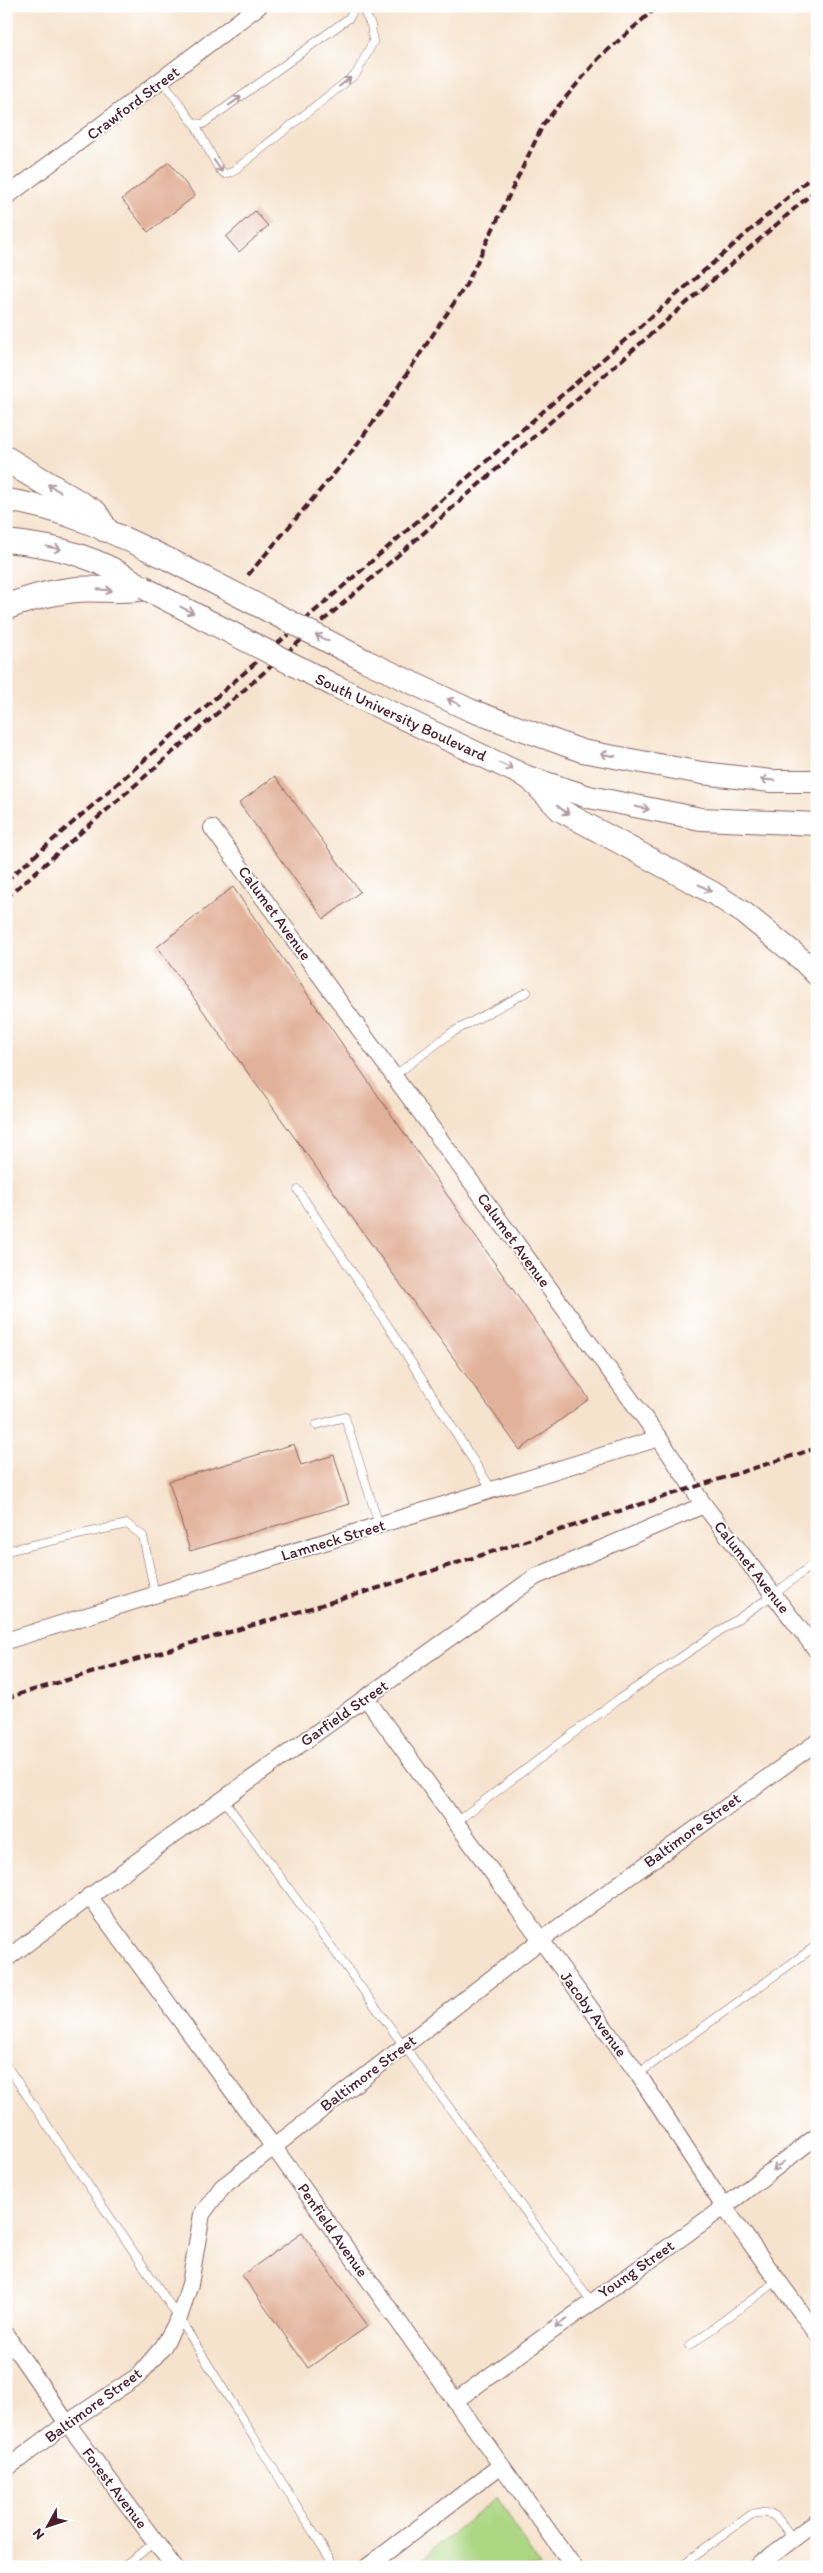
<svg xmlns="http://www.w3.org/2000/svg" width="823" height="2573" viewBox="0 0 823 2573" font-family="Itim,sans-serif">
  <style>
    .green { fill: #abd682; stroke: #7a7a56 }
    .building { fill: #e2b199 }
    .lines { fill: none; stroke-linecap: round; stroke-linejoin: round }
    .service-casing { stroke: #866464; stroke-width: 9 }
    .minor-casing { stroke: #866464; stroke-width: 18 }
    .secondary-casing { stroke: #866464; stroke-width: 24 }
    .primary-casing { stroke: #866464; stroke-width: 27 }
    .service { stroke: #fff; stroke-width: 8 }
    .minor { stroke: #fff; stroke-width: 16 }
    .secondary { stroke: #fff; stroke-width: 22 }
    .primary { stroke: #fff; stroke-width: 25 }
    .rail { stroke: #4a1f2b; stroke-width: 4; stroke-dasharray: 8 4; stroke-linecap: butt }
    .secondary-bridge-casing { stroke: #866464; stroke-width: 24; stroke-linecap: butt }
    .secondary-bridge { stroke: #fff; stroke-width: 22 }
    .oneway { stroke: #ae9aa0 }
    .labels { text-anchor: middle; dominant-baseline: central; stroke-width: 4; stroke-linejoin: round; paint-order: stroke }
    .street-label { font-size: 16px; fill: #4a1f2b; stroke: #fff }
  </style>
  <rect width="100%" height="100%" fill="#fff"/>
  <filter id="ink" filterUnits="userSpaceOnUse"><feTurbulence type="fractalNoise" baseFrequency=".02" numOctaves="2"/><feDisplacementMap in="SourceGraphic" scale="10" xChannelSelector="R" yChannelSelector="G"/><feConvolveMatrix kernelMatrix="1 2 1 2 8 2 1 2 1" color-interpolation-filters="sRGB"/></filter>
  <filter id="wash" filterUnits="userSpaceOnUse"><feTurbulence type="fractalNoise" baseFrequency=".0096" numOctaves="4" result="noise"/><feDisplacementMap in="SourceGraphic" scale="20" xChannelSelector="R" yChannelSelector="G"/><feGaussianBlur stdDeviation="1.12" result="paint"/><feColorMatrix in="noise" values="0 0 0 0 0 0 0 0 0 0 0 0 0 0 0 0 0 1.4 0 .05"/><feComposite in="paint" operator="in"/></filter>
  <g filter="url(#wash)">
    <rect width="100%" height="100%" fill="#f6e3cd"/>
    <polygon class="green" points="497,2497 540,2567 412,2567"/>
    <g id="blocks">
      <g class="building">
        <polygon points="169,162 195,196 148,232 122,199"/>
        <polygon points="255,211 268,226 239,252 226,237"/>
        <polygon points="275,776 360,892 324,919 239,803"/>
        <polygon points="233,887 589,1399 520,1450 157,947"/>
        <polygon points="294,1444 301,1465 334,1455 349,1504 190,1551 169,1481"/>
        <polygon points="302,2233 368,2326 308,2368 242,2275"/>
      </g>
    </g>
  </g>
  <g filter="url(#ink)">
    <use href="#blocks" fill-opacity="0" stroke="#866464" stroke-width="1"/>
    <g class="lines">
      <defs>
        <g id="service">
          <polyline points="163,81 191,120 194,123 203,124 349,18 356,6"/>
          <polyline points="194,123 219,169 225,174 232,172 356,74 373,42 371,25 361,6"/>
          <polyline points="394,1076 451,1033 527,992"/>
          <polyline points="298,1190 392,1332 492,1490"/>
          <polyline points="316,1425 345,1417 379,1525"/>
          <polyline points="6,1551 127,1524 143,1536 155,1594"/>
          <polyline points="223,1799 591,2301"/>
          <polyline points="456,1822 616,1701 773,1595 817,1561"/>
          <polyline points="6,2065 179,2318 335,2567"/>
          <polyline points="638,2074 817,1945"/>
          <polyline points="689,2346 777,2281"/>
          <polyline points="6,2563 9,2567"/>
          <polyline points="122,2567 156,2542"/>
          <path d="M679,2567L752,2514C776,2508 780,2522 793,2539"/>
        </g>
        <g id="minor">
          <polyline points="6,197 259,6"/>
          <polyline points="212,828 659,1438 704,1505 817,1651"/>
          <polyline points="6,1641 659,1438"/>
          <polyline points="366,1698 638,2074 724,2207 817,2334"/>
          <polyline points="89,1896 273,2146 574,2567"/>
          <polyline points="6,1959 166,1840 535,1577 704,1505"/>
          <polyline points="6,2335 67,2423 174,2567"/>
          <polyline points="455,2401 724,2207 817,2136"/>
          <polyline points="6,2469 67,2423 138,2376 163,2347 179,2318 190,2284 202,2214 222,2187 541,1940 817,1742"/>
          <polyline points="367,2567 500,2466"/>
          <polyline points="756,2567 817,2521"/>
        </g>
        <g id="secondary">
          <path d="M6,500C64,508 116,534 168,559"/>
          <path d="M6,541C58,546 100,557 144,588"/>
          <polyline points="366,661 470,710 582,751 702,773 771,781 817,781"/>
          <polyline points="335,686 527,777 589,797 701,819 817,824"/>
          <polyline points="530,779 560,810 713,893 744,913 801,959 817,975"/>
        </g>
        <g id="primary">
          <polyline points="6,459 95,513 105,529"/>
          <path d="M6,607C33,597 61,589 89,589C108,589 125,591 144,588"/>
        </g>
      </defs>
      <use href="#service" class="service-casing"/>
      <use href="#minor" class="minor-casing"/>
      <use href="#secondary" class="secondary-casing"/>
      <use href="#primary" class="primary-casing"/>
      <use href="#service" class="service"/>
      <use href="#minor" class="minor"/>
      <use href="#secondary" class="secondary"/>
      <use href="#primary" class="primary"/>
      <g class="rail">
        <polyline points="248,575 344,462 388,402 466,285 544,123 599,58 658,6"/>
        <polyline points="6,881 817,172"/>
        <polyline points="6,898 817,189"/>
        <polyline points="6,1698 372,1590 817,1448"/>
      </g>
      <defs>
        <g id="secondary-bridge">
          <polyline points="168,559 366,661"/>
          <polyline points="144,588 335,686"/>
        </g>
      </defs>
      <use href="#secondary-bridge" class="secondary-bridge-casing"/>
      <use href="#secondary-bridge" class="secondary-bridge"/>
    </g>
    <defs><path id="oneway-shaft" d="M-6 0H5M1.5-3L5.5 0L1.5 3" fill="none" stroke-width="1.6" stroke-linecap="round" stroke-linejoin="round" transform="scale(1.25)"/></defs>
    <g class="oneway">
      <use href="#oneway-shaft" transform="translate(345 82) rotate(-38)"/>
      <use href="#oneway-shaft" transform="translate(235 101) rotate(-36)"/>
      <use href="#oneway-shaft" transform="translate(218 166) rotate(55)"/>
      <use href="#oneway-shaft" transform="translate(54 488) rotate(-149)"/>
      <use href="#oneway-shaft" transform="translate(54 548) rotate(12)"/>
      <use href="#oneway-shaft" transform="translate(105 590) rotate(5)"/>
      <use href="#oneway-shaft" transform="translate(187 610) rotate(27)"/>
      <use href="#oneway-shaft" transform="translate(322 638) rotate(-153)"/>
      <use href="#oneway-shaft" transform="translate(454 702) rotate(-155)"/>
      <use href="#oneway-shaft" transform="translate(608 755) rotate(-170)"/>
      <use href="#oneway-shaft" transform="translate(506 766) rotate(25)"/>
      <use href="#oneway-shaft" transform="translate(768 780) rotate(-176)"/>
      <use href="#oneway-shaft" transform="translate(642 808) rotate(11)"/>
      <use href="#oneway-shaft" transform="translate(563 810) rotate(36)"/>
      <use href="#oneway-shaft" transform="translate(705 888) rotate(28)"/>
      <use href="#oneway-shaft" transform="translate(778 2166) rotate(143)"/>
      <use href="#oneway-shaft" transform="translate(561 2323) rotate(144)"/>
    </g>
  </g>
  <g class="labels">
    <g class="street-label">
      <text transform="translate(133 103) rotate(-37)">Crawford Street</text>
      <text transform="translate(401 717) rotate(25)">South University Boulevard</text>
      <text transform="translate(275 913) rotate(54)">Calumet Avenue</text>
      <text transform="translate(514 1240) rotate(54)">Calumet Avenue</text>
      <text transform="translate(333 1540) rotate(-17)">Lamneck Street</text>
      <text transform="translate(752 1567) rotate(52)">Calumet Avenue</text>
      <text transform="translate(344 1713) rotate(-35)">Garfield Street</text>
      <text transform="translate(692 1830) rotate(-36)">Baltimore Street</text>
      <text transform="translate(594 2014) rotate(54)">Jacoby Avenue</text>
      <text transform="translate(368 2073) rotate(-37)">Baltimore Street</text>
      <text transform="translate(333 2230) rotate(55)">Penfield Avenue</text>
      <text transform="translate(636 2269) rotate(-35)">Young Street</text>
      <text transform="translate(93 2405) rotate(-36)">Baltimore Street</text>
      <text transform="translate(115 2488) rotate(53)">Forest Avenue</text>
    </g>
  </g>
  <rect width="823" height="2573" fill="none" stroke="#fff" stroke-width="25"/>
  <g transform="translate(48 2526) rotate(230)" stroke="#ffffff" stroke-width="4" paint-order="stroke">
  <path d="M0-4L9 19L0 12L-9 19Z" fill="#4a1f2b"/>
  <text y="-8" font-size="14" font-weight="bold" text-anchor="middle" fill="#4a1f2b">N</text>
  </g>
</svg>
